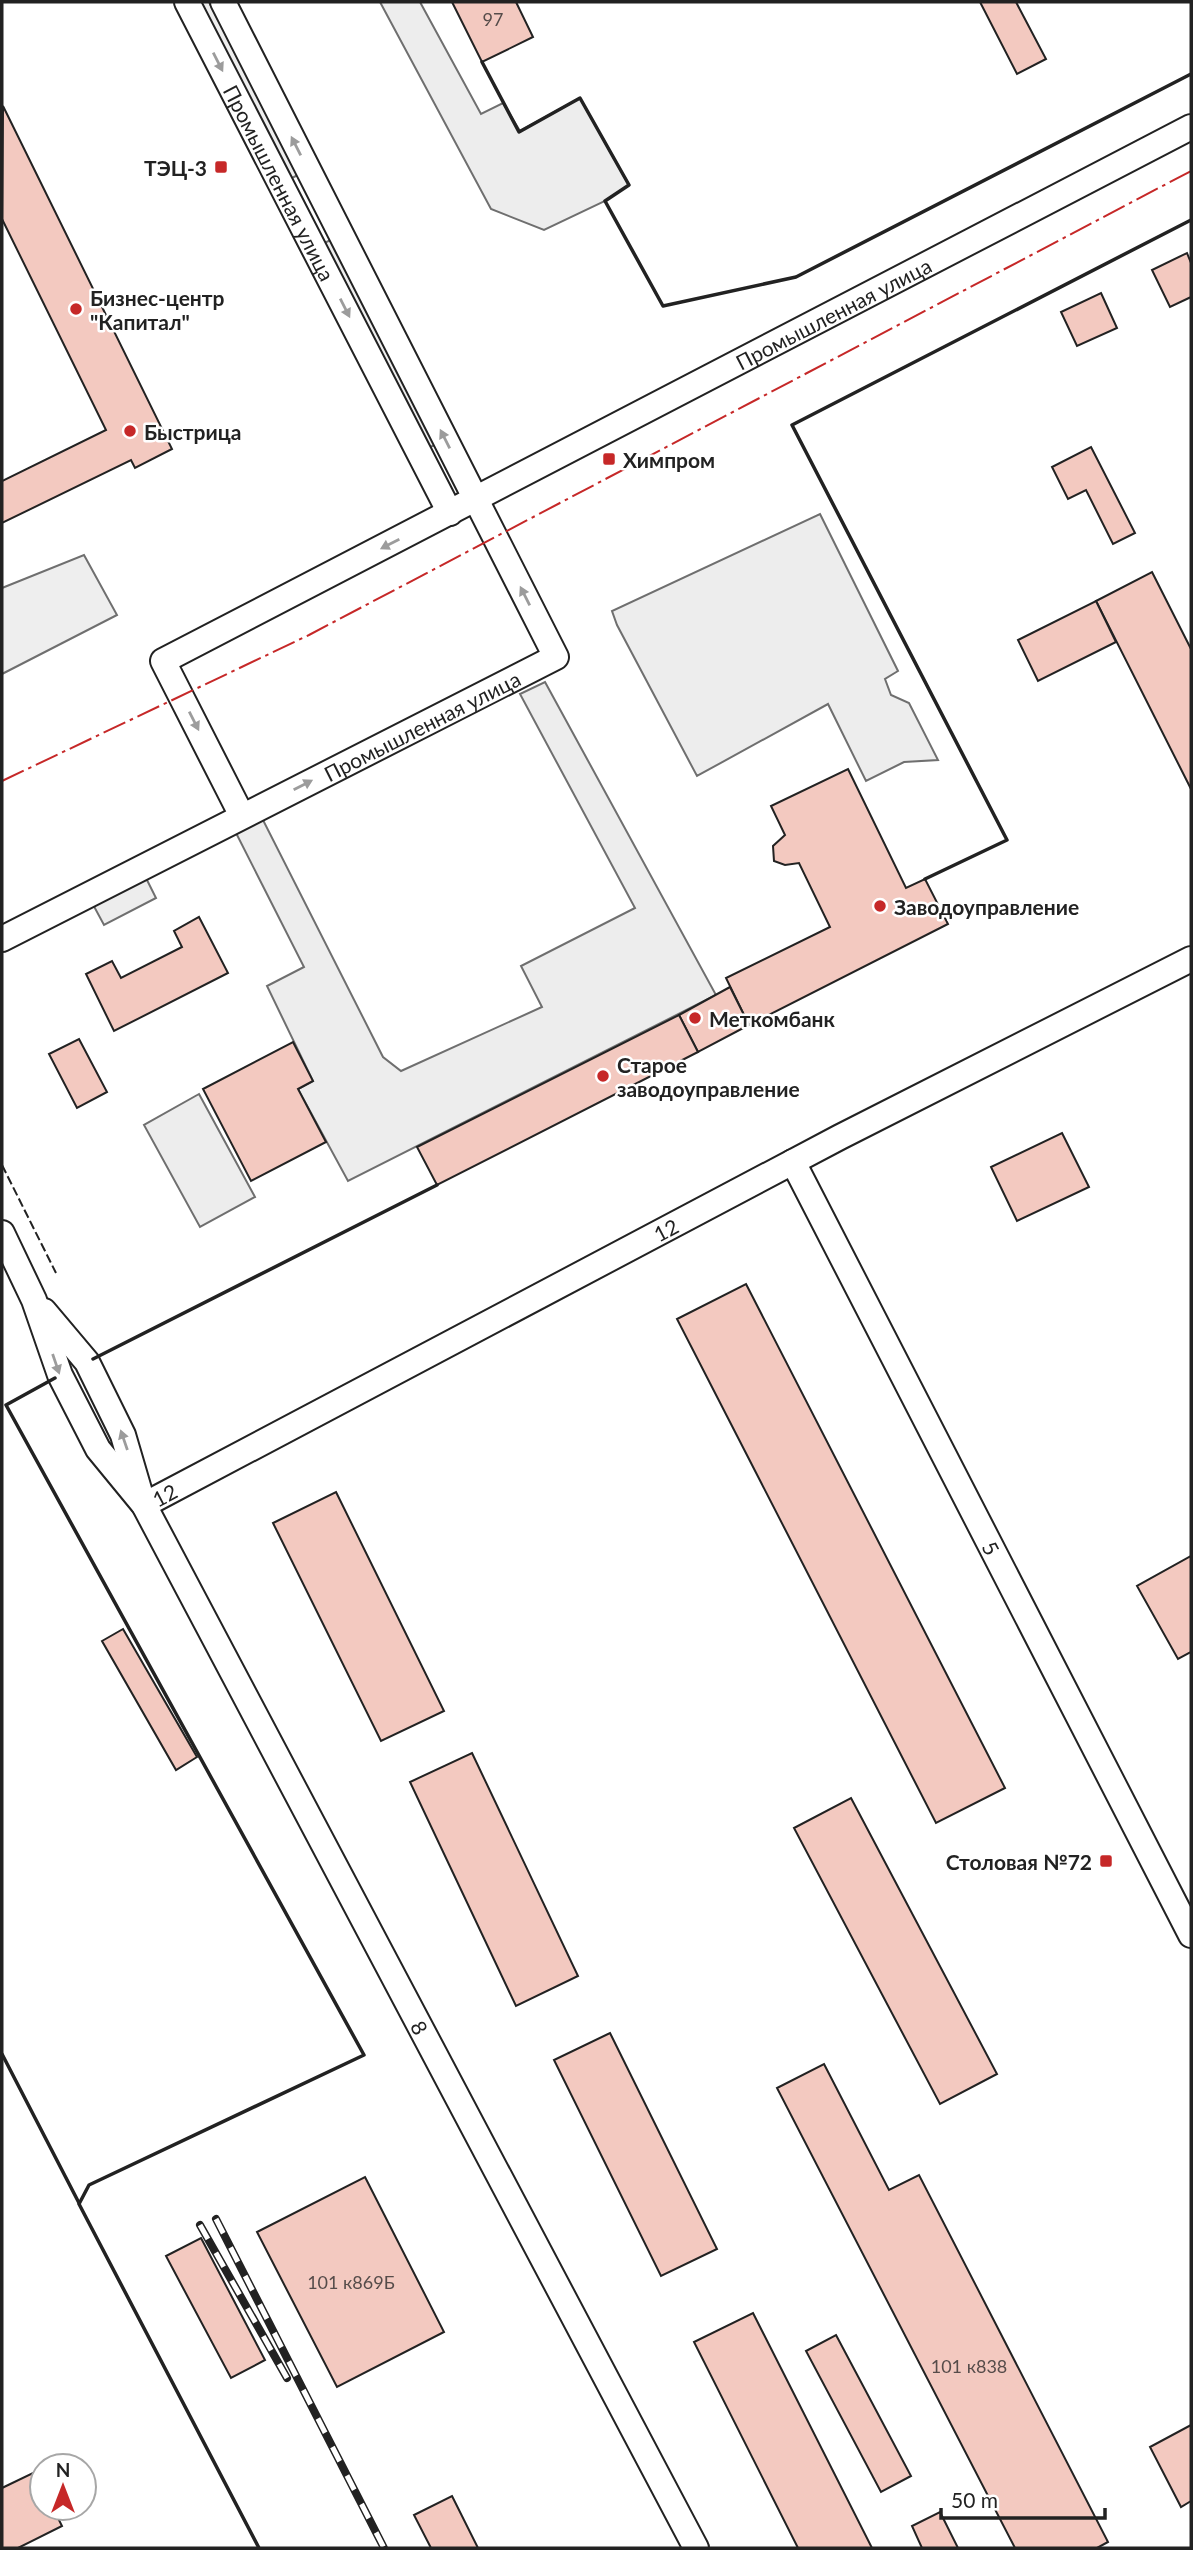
<svg xmlns="http://www.w3.org/2000/svg" width="1193" height="2550" viewBox="0 0 1193 2550" font-family="Lato,sans-serif">
  <style>
    .green { fill: #eee; stroke: #6f6f6f; stroke-width: 2 }
    .parking { fill: #ededed; stroke: #6f6f6f; stroke-width: 2 }
    .building { fill: #f3c9c0; stroke: #222; stroke-width: 2 }
    .lines { fill: none; stroke-linecap: round; stroke-linejoin: round }
    .minor-casing { stroke: #222; stroke-width: 28 }
    .minor { stroke: #fff; stroke-width: 24 }
    .rail-casing { stroke: #222; stroke-width: 8 }
    .rail { stroke: #fff; stroke-width: 5; stroke-dasharray: 16; stroke-linecap: butt }
    .fence { stroke: #222; stroke-width: 2; stroke-dasharray: 9 3.5; stroke-linecap: butt }
    .wall { stroke: #222; stroke-width: 3.5 }
    .power { stroke: #c62828; stroke-width: 2; stroke-dasharray: 24 5 3.5 5; stroke-linecap: butt }
    .oneway { fill: #9c9c9c }
    .poi-dot { fill: #c62828; stroke: #fff; stroke-width: 2.5 }
    .labels { text-anchor: middle; dominant-baseline: central; stroke-width: 5; stroke-linejoin: round; paint-order: stroke }
    .number-label { font-size: 18px; fill: #564c4a }
    .poi-label { font-size: 21px; font-weight: bold; fill: #222; stroke: #fff; text-anchor: start }
    .street-label { font-size: 21px; fill: #222; stroke: #fff }
  </style>
  <rect width="100%" height="100%" fill="#fff"/>
  <g class="green">
    <polygon points="199,2 209,2 298,175 290,179"/>
    <polygon points="333,239 437,444 428,448 324,243"/>
    <polygon points="84,555 117,615 2,674 2,588"/>
  </g>
  <g class="parking">
    <polygon points="380,2 420,2 481,114 503,103 520,131 580,98 629,185 605,201 544,230 491,209"/>
    <polygon points="820,514 898,671 885,679 891,695 909,703 938,760 904,762 866,781 828,704 697,776 617,625 612,611"/>
    <polygon points="545,682 716,995 348,1181 298,1089 313,1081 267,986 304,967 235,831 262,818 383,1057 401,1071 542,1007 521,966 635,908 520,694"/>
    <polygon points="143,872 156,898 104,925 90,899"/>
    <polygon points="199,1094 255,1197 200,1227 144,1125"/>
  </g>
  <g class="building">
    <polygon points="452,2 516,2 533,37 482,62"/>
    <polygon points="980,2 1016,2 1046,59 1017,74"/>
    <polygon points="3,106 172,449 135,468 131,460 2,523 2,481 106,430 2,219"/>
    <polygon points="1187,253 1191,263 1191,297 1170,307 1152,270"/>
    <polygon points="1101,293 1117,328 1077,346 1061,312"/>
    <polygon points="1091,447 1135,533 1113,544 1086,490 1068,499 1052,467"/>
    <polygon points="1152,572 1191,649 1191,789 1096,601"/>
    <polygon points="1096,601 1116,642 1038,681 1018,640"/>
    <polygon points="848,769 906,888 925,879 948,924 749,1025 726,978 830,927 799,863 785,865 774,861 773,846 785,835 771,806"/>
    <polygon points="199,917 228,973 114,1031 86,974 112,961 121,978 182,947 174,931"/>
    <polygon points="730,987 749,1025 698,1052 679,1015"/>
    <polygon points="679,1015 698,1052 437,1185 417,1147"/>
    <polygon points="79,1039 107,1092 77,1108 49,1054"/>
    <polygon points="293,1042 313,1081 298,1089 326,1142 251,1181 203,1089"/>
    <polygon points="1062,1133 1089,1187 1017,1221 991,1167"/>
    <polygon points="746,1284 1005,1788 936,1823 677,1319"/>
    <polygon points="336,1492 444,1711 381,1741 273,1523"/>
    <polygon points="1191,1556 1191,1652 1178,1659 1137,1586"/>
    <polygon points="123,1629 197,1757 176,1770 102,1641"/>
    <polygon points="472,1753 578,1976 516,2006 410,1782"/>
    <polygon points="851,1798 997,2074 940,2104 794,1828"/>
    <polygon points="610,2033 717,2249 661,2276 554,2060"/>
    <polygon points="824,2064 889,2190 919,2175 1108,2542 1097,2548 1015,2548 777,2088"/>
    <polygon points="365,2177 444,2332 337,2387 257,2232"/>
    <polygon points="201,2238 265,2360 231,2378 166,2256"/>
    <polygon points="753,2313 872,2548 798,2548 694,2342"/>
    <polygon points="836,2335 911,2476 881,2492 806,2351"/>
    <polygon points="1191,2425 1191,2501 1181,2507 1150,2447"/>
    <polygon points="35,2472 42,2486 42,2508 53,2508 62,2526 18,2548 2,2548 2,2488"/>
    <polygon points="452,2496 478,2548 431,2548 414,2515"/>
    <polygon points="940,2512 958,2548 922,2548 912,2526"/>
  </g>
  <g class="lines">
    <defs>
      <g id="minor">
        <path id="s1" d="M187,2L450,513"/>
        <path id="s2" d="M242,816L163,661L1191,127"/>
        <path id="s3" d="M2,939L556,657L223,2"/>
        <path id="s4" d="M793,1162L1191,1935"/>
        <path id="s5" d="M2,1233L34,1300L60,1375L98,1449L144,1505L696,2548"/>
        <polyline points="44,1311 87,1362 123,1435 140,1493"/>
        <path id="s6" d="M144,1505L840,1137L1191,959"/>
      </g>
    </defs>
    <use href="#minor" class="minor-casing"/>
    <use href="#minor" class="minor"/>
    <defs>
      <g id="rail">
        <polyline points="216,2219 384,2548"/>
        <polyline points="200,2225 287,2378"/>
      </g>
    </defs>
    <use href="#rail" class="rail-casing"/>
    <use href="#rail" class="rail"/>
    <polyline class="fence" points="2,1165 56,1273"/>
    <g class="wall">
      <polyline points="482,62 519,132 580,98 629,185 605,201 663,306 796,277 1191,74"/>
      <polyline points="925,879 1007,840 792,425 1191,220"/>
      <polyline points="93,1359 437,1185"/>
      <polyline points="55,1378 6,1405 364,2055 89,2185 79,2204 259,2548"/>
      <polyline points="2,2054 79,2203"/>
    </g>
    <polyline class="power" points="2,781 309,635 1191,171"/>
  </g>
  <defs><path id="oneway-solid" d="M-6-.8H1V-3.2L6.5 0L1 3.2V.8H-6Z" transform="scale(1.75)"/></defs>
  <g class="oneway">
    <use href="#oneway-solid" transform="translate(218 62) rotate(63)"/>
    <use href="#oneway-solid" transform="translate(296 146) rotate(-117)"/>
    <use href="#oneway-solid" transform="translate(345 308) rotate(63)"/>
    <use href="#oneway-solid" transform="translate(445 439) rotate(-117)"/>
    <use href="#oneway-solid" transform="translate(390 544) rotate(153)"/>
    <use href="#oneway-solid" transform="translate(525 596) rotate(-117)"/>
    <use href="#oneway-solid" transform="translate(194 721) rotate(63)"/>
    <use href="#oneway-solid" transform="translate(303 785) rotate(-27)"/>
    <use href="#oneway-solid" transform="translate(56 1364) rotate(71)"/>
    <use href="#oneway-solid" transform="translate(124 1440) rotate(-109)"/>
  </g>
  <g class="poi-dot">
    <rect x="214" y="160" width="14" height="14" rx="3.5"/>
    <circle cx="76" cy="309" r="7"/>
    <circle cx="130" cy="431" r="7"/>
    <rect x="602" y="452" width="14" height="14" rx="3.5"/>
    <circle cx="880" cy="906" r="7"/>
    <circle cx="695" cy="1018" r="7"/>
    <circle cx="603" cy="1076" r="7"/>
    <rect x="1099" y="1854" width="14" height="14" rx="3.5"/>
  </g>
  <g class="labels">
    <g class="number-label">
      <text x="493" y="19">97</text>
      <text x="351" y="2282">101 к869Б</text>
      <text x="969" y="2366">101 к838</text>
    </g>
    <g class="poi-label">
      <text x="207" y="167" text-anchor="end">ТЭЦ-3</text>
      <text x="90" y="297">Бизнес-центр<tspan x="90" dy="24">"Капитал"</tspan></text>
      <text x="144" y="431">Быстрица</text>
      <text x="623" y="459">Химпром</text>
      <text x="894" y="906">Заводоуправление</text>
      <text x="709" y="1018">Меткомбанк</text>
      <text x="617" y="1064">Старое<tspan x="617" dy="24">заводоуправление</tspan></text>
      <text x="1092" y="1861" text-anchor="end">Столовая №72</text>
    </g>
    <g class="street-label">
      <text stroke="none"><textPath href="#s1" startOffset="203">Промышленная улица</textPath></text>
      <text stroke="none"><textPath href="#s2" startOffset="929">Промышленная улица</textPath></text>
      <text stroke="none"><textPath href="#s3" startOffset="471">Промышленная улица</textPath></text>
      <text stroke="none"><textPath href="#s6" startOffset="590">12</textPath></text>
      <text stroke="none"><textPath href="#s6" startOffset="23">12</textPath></text>
      <text stroke="none"><textPath href="#s4" startOffset="434">5</textPath></text>
      <text stroke="none"><textPath href="#s5" startOffset="900">8</textPath></text>
    </g>
  </g>
  <rect width="1193" height="2550" fill="none" stroke="#222222" stroke-width="7"/>
  <g transform="translate(63 2487)"><circle r="33" fill="#ffffff" stroke="#a7a7a7" stroke-width="2"/>
  <path d="M0-5L12 26L0 18L-12 26Z" fill="#c62828"/>
  <text y="-10" font-size="19" font-weight="bold" text-anchor="middle" fill="#222222">N</text>
  </g>
  <path d="M941 2508v10h164v-10" fill="none" stroke="#222222" stroke-width="3.5"/>
  <text x="951" y="2508" font-size="21" fill="#222222" stroke="#ffffff" stroke-width="5" paint-order="stroke">50 m</text>
</svg>
